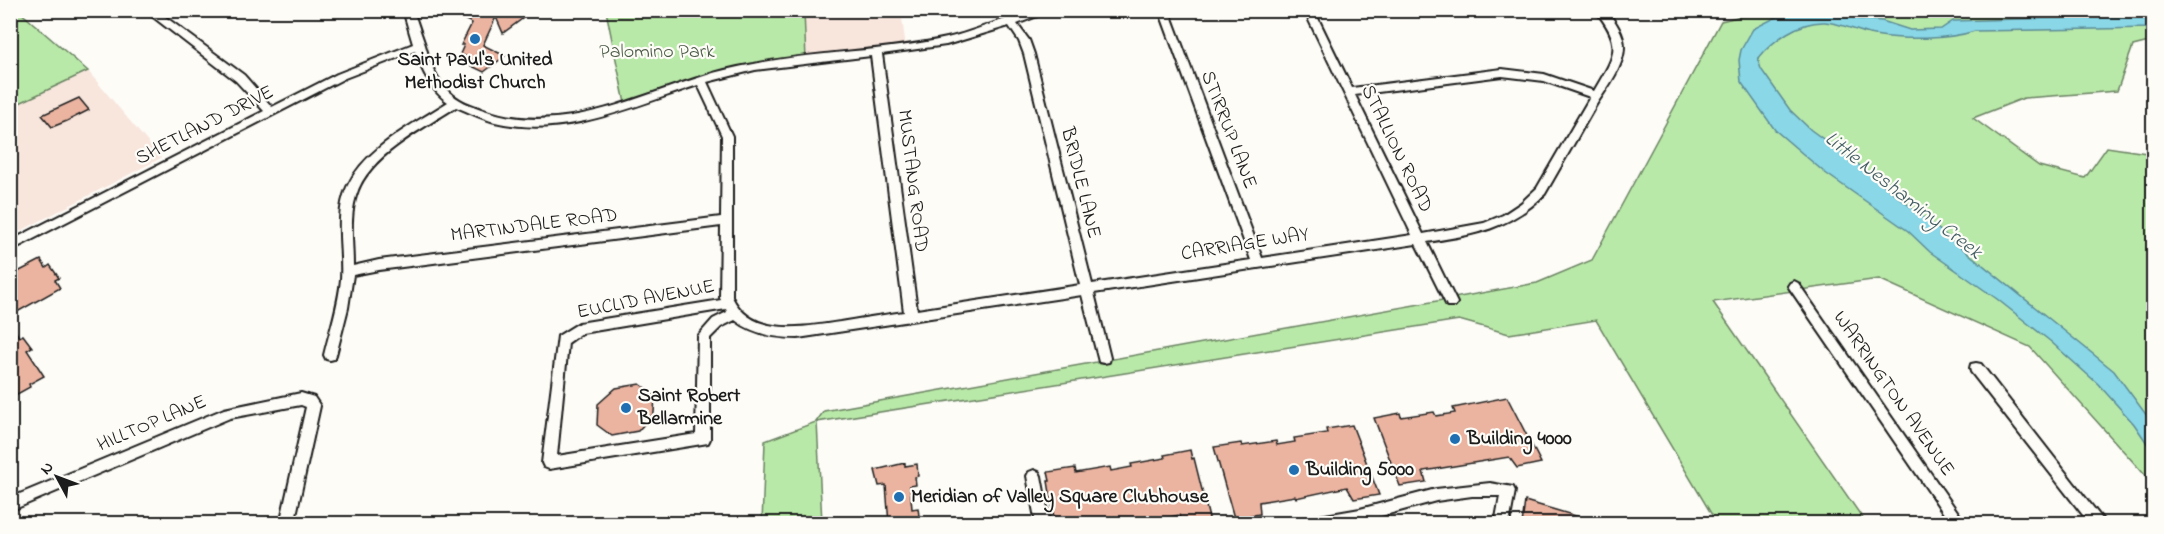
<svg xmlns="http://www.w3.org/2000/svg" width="2164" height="534" viewBox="0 0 2164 534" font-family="'Indie Flower',sans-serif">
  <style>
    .built { fill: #f8e6dd }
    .green { fill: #b9e9a8; stroke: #6a8262; stroke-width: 1.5 }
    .water { fill: #89d7e7; stroke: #5d8c96; stroke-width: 1.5 }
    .building { fill: #ebb4a1; stroke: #1c1c1c; stroke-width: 1.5 }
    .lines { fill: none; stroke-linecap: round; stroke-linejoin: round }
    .minor-casing { stroke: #1c1c1c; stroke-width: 4 }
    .minor { fill: #fdfcf7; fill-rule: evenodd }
    .poi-dot { fill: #1f6fb2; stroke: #fdfcf7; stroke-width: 2 }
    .labels { text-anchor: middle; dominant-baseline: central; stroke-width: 4.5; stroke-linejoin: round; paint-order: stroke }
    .park-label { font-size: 20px; fill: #4b5a46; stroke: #fdfcf7 }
    .poi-label { font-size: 20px; font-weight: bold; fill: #1c1c1c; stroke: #fdfcf7; text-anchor: start }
    .street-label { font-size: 20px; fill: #1c1c1c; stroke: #fdfcf7 }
    .water-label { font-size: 21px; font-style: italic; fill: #425d63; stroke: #fdfcf7 }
  </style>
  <rect width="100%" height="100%" fill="#fdfcf7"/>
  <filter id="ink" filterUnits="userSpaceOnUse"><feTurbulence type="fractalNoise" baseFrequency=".0167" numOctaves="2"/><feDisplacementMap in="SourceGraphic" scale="12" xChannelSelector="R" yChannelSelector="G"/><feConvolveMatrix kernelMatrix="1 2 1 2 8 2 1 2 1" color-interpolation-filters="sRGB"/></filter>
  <g filter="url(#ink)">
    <g class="built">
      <polygon points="804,11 901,11 906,48 806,60"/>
      <polygon points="88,71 161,158 11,236 10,107"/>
    </g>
    <g class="green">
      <polygon points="1753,10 2153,11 2153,41 2133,46 2117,91 2024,98 1973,118 2039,166 2085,178 2107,147 2153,154 2153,484 2030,347 1879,279 1713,302 1866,523 1714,523 1712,515 1596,320 1509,334 1459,320 817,422 822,523 762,524 765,441 816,422 824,411 1537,283 1592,260 1721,21 1754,13"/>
      <polygon points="10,11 19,11 88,71 11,107"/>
      <polygon points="606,11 804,11 806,60 756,66 626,108"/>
    </g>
    <path class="water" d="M1790,10L1834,11L1859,19L1882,21L1910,30L1941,29L1953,21L2085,17L2153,11V28L1975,31C1947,40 1904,40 1874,35C1858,32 1841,23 1825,22C1799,21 1773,40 1758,59L1761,69L1778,93L1790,110L1811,130L1859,165L2114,371L2153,424V452L2134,424L2098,384L2050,341L1997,299L1930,252L1908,231L1824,172L1775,130L1741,82L1739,60L1741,50L1753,29Z"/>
    <g class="building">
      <polygon points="445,10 486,10 487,13 509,14 519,10 522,19 503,33 496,17 483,45 505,56 484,72 465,63 471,59 460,54 464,45 461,45 472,23"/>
      <polygon points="79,98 89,110 67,121 52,127 42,115"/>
      <polygon points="41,260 46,268 50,265 59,278 55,280 60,288 10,316 10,276"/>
      <polygon points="10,322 19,337 23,335 32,347 27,350 44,376 29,384 30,387 10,398"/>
      <polygon points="640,384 655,395 654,413 638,431 612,436 597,425 598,404 616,388"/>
      <polygon points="1507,397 1541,463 1517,468 1509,457 1436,469 1423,471 1426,482 1400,486 1374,418 1400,413 1401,417 1434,412 1436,416 1455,413 1453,408"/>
      <polygon points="1352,425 1379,495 1354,499 1347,487 1296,498 1295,496 1259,502 1260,514 1234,518 1214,447 1241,443 1242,446 1276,441 1277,445 1295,442 1294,438 1327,433 1326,429"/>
      <polygon points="1190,450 1192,459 1194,458 1210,522 1182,524 1179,515 1137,524 1055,524 1048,481 1050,481 1048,472 1075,468 1076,473 1110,467 1111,471 1132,467 1131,464 1165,458 1164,455"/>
      <polygon points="905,463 905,466 917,464 918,476 915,477 916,485 910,486 912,509 918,508 920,524 889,524 886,485 879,486 875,470"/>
      <polygon points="1525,501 1593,521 1593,524 1522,524"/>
    </g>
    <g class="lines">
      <defs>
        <g id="minor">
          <path d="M144,10H156L244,75L272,107L337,74L413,44L403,10H413C417,22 421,34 425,45C431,66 438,87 460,100C466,104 474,106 481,109C556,137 630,99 701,77C718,71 736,67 754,64C818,51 884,52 947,38C982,30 1017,10 1053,10L1017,24L1029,40L1034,54L1092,284L1251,260L1159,10H1169L1262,258L1412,235L1304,10H1314L1352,88L1502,69L1544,74L1594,91C1615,55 1624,46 1595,10H1606C1615,21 1624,33 1624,47C1624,67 1606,89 1596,105C1579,135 1562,164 1545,194C1510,229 1474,235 1427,242L1457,303L1455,306H1447L1416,244L1094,293L1110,358L1109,362L1104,363L1099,362L1098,358L1082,295L798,338C775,338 753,334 735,320L721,327L710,338V439L708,443L549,469L544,467L542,463L558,336L579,323L721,300L720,297L721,226L379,270L353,275L348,308L336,355L334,359L330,360L326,359L324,355C330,330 339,304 341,279C343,249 334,216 347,187C366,147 413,125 448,102C431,91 422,70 415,51L345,78L10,251V241L264,111L236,81ZM1009,26L1019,41L1024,54L1080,285L917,310L882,54L946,45ZM871,56L904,312C883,315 862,318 840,322C804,327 752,338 732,297V136L707,82L755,70ZM1502,76L1544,81L1590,97L1537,188L1521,203L1503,215L1484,223L1423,234L1355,95ZM698,85L722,136L721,217L379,260L353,266C353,243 349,218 356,196C367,156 424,128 456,107C469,112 482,119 495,122C565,139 633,106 698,85ZM726,309L727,312L713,319L698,336L696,434L557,456L568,343L582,333Z"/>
          <polygon points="1794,281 1798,283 1966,524 1951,524 1790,289 1788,286 1790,283"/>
          <polygon points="1976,363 1981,364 2106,524 2090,524 1971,372 1970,368 1971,364"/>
          <polygon points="301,393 314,397 320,406 294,524 280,524 306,407 301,405 230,418 10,511 10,498 224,409"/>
          <polygon points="1034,470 1039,472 1041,476 1050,524 1036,524 1027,476 1029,472"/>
          <polygon points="1490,483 1513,487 1515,491 1509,524 1495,524 1500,496 1472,496 1436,501 1352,524 1301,524 1303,519 1308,518 1360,509 1436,489"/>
        </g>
      </defs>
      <use href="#minor" class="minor-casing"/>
      <use href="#minor" class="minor"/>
    </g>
  </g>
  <g class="poi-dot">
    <circle cx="475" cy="39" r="6"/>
    <circle cx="626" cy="408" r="6"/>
    <circle cx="1455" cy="439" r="6"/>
    <circle cx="1294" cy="470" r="6"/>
    <circle cx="899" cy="497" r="6"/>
  </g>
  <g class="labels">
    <g class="park-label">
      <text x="657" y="52">Palomino Park</text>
    </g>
    <g class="poi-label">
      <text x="475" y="60" text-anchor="middle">Saint Paul's United<tspan x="475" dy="23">Methodist Church</tspan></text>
      <text x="638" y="396">Saint Robert<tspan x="638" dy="23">Bellarmine</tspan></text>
      <text x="1467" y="439">Building 4000</text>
      <text x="1306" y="470">Building 5000</text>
      <text x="911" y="497">Meridian of Valley Square Clubhouse</text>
    </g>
    <g class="street-label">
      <text transform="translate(205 126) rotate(-27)">SHETLAND DRIVE</text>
      <text transform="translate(1228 130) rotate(69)">STIRRUP LANE</text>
      <text transform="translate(1396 149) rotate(64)">STALLION ROAD</text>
      <text transform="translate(912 181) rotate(83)">MUSTANG ROAD</text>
      <text transform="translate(1080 183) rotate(76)">BRIDLE LANE</text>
      <text transform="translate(534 226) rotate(-7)">MARTINDALE ROAD</text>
      <text transform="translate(1245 245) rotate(-9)">CARRIAGE WAY</text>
      <text transform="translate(646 300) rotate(-11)">EUCLID AVENUE</text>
      <text transform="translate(1893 394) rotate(55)">WARRINGTON AVENUE</text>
      <text transform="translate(152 424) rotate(-23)">HILLTOP LANE</text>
    </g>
    <g class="water-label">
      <text transform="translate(1903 196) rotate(38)">Little Neshaminy Creek</text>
    </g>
  </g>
  <rect width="2164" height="534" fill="none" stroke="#fdfcf7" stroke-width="36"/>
  <rect x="18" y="18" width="2128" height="498" fill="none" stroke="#1c1c1c" stroke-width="2" filter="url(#ink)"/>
  <g transform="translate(57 477) rotate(311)" stroke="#fdfcf7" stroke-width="4.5" paint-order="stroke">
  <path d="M0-4.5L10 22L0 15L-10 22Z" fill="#1c1c1c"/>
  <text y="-9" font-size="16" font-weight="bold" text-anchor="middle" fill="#1c1c1c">N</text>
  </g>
</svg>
